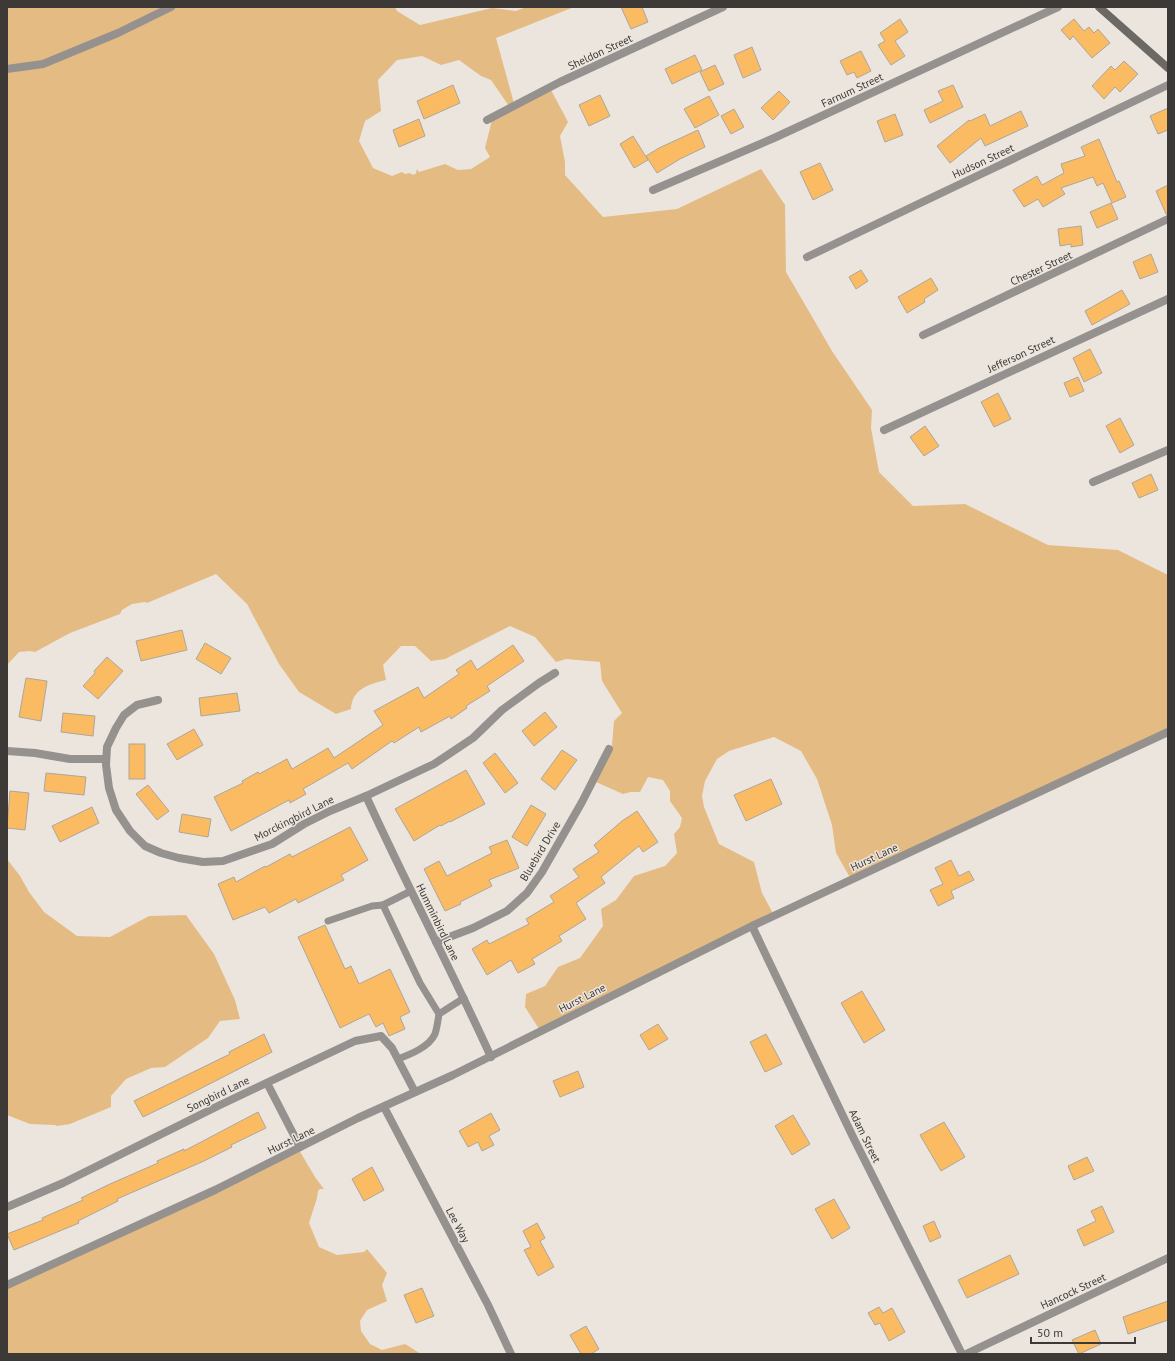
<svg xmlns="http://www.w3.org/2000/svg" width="1175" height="1361" viewBox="0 0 1175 1361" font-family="'PT Sans',sans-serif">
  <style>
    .green { fill: #e5bb84; fill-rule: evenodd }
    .building { fill: #fbbb62; stroke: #aca69e }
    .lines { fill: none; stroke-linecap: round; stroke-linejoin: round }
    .lane { stroke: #94918e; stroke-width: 7 }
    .street { stroke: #94918e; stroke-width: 8 }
    .secondary { stroke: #6c6864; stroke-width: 8 }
    .labels { text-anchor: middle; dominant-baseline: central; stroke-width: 3; stroke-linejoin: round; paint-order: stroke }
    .street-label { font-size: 11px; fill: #3c3936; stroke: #ece5de }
  </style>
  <rect width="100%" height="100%" fill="#ece5de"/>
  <g class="green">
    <path d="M7,7H395L397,11L420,25L492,8L516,11L526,7H574L496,38L515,107L551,90L568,122L560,136L565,162V175L603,217L677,209L761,169L785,205L786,272L832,351L872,410L871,428L879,472L913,506L965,504L1048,545L1118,550L1168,575V735L983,821L975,826H972L861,878L859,880L852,881L836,853L832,825L817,779L801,751L774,737L729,751L717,759L705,781L702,796L704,807L719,844L754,862L762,893L775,917L541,1032L525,1007L526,994L545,986L558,967L580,958L603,926L601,909L616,900L634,876L665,866L677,853L674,834L680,827L682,818L670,801V791L663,780L648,777L640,792H631L623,794L596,782L612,745L614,721L622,713L602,681L600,662L566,659L556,662L535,637L510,626L445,659L431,661L415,646H401L383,665L386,680C369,684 352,689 351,709L336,714L299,692L279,664L247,604L216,574L147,603L145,602L132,604L122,610L120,614L70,633L35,652L30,651L19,652L7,665ZM422,56L441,65L459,60L481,76L491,80L511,109L492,120L485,148L490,157L471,169L458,170L445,164L419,172L417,169L416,173L414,175L409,173L405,174L402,172L392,176L373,168L359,141L365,121L381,111L378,80L397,60Z"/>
    <polygon points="7,859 20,876 29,892 44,912 77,936 110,937 149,916 186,915 214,954 235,1000 240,1019 220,1021 208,1038 165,1067 151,1068 126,1079 111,1096 111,1107 70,1124 57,1126 55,1125 30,1124 7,1115"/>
    <polygon points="299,1150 315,1177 324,1189 320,1189 318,1191 317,1198 309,1223 319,1247 337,1255 364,1252 367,1249 387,1273 382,1285 387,1301 367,1310 360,1321 361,1331 370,1344 382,1350 405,1344 421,1354 7,1354 7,1287"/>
  </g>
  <g class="building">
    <polygon points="621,7 642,7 648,22 631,29"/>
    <polygon points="900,19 908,32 895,41 905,56 891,65 878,45 885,41 880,33"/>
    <polygon points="1074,19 1084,31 1089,27 1094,33 1098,29 1110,43 1092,58 1073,36 1070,40 1061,30"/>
    <polygon points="752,47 761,70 743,78 734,55"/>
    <polygon points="861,51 871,71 857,78 854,72 847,75 840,61"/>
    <polygon points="695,55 702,70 672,84 665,69"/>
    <polygon points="1124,61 1138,74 1120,92 1115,87 1104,99 1092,86 1111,66 1115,70"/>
    <polygon points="715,65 724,84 709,91 700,72"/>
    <polygon points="453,85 460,103 424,119 417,101"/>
    <polygon points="953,85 963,107 930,123 924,110 943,101 938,91"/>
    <polygon points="779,91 790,102 773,120 761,108"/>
    <polygon points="600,95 610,116 589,126 579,105"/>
    <polygon points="709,96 719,115 695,128 684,109"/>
    <polygon points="1168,108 1168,130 1158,134 1150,116"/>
    <polygon points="734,109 744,127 731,134 721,116"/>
    <polygon points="1021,111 1028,126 985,146 981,138 950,163 937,146 969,120 970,121 985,114 990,126"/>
    <polygon points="895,114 903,135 885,142 877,121"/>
    <polygon points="419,119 425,136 399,147 393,130"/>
    <polygon points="698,130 705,147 680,159 657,173 646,156 659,148"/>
    <polygon points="633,136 648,160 634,168 620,144"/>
    <polygon points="1099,139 1117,182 1119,181 1126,197 1112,203 1103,183 1097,186 1093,177 1061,188 1065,194 1043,207 1038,199 1024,207 1013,190 1037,176 1042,185 1064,173 1061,164 1085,156 1081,147"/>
    <polygon points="820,163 833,190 813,200 800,172"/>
    <polygon points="1168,185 1168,214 1166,214 1156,191"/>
    <polygon points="1111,203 1118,219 1097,228 1090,212"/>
    <polygon points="1081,226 1083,245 1071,247 1071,244 1060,246 1058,229"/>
    <polygon points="1151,254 1158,272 1140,279 1133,262"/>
    <polygon points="861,270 868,281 856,289 849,277"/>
    <polygon points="931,278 938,290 924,299 925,302 907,313 898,297"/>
    <polygon points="1122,290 1130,304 1092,325 1085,311"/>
    <polygon points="1090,349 1102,373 1084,382 1073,358"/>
    <polygon points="1078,377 1084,391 1070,397 1064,383"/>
    <polygon points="998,393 1011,419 994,427 981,402"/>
    <polygon points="1120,418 1134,445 1120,453 1106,426"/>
    <polygon points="925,426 939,446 924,456 910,437"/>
    <polygon points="1151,474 1158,490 1139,498 1132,483"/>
    <polygon points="182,630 187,650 141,661 136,641"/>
    <polygon points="205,643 231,658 221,674 196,659"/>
    <polygon points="513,645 524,661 487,686 490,691 466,706 467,708 451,719 450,716 421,732 419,727 394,743 392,741 352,769 348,763 303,789 306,794 290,803 289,800 231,831 214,797 243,783 242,781 258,772 259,774 287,759 292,769 328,748 334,758 383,725 374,711 418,687 424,698 459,674 456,670 471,660 477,670"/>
    <polygon points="107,657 123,671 98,699 83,686 95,673 94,671"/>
    <polygon points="26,678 47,681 41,721 19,717"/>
    <polygon points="237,693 240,711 201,716 199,698"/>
    <polygon points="545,712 557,727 534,746 522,731"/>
    <polygon points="63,713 95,716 93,736 61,732"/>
    <polygon points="194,729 203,745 177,760 167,744"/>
    <rect x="129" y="744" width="16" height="35"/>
    <polygon points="562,750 577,760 555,790 541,779"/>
    <polygon points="495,753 518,783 505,793 483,763"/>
    <polygon points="466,770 485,804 450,822 450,821 441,826 440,825 414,841 395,809"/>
    <polygon points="46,773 86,777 84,795 44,791"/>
    <polygon points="771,779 782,804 746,821 734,795"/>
    <polygon points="148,785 169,811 157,820 136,794"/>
    <polygon points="10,791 29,793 25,830 7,828"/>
    <polygon points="531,805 546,814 527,846 512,837"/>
    <polygon points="92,807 99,823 60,842 52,826"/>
    <polygon points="637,811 658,842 643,852 639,846 601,877 605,883 576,903 586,919 559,936 562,941 532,959 535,964 518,973 511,960 487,975 472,949 487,940 489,944 529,924 526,919 554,902 550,896 579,877 573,869 599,852 594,845 622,821"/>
    <polygon points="182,814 211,819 208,837 179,832"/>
    <polygon points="350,827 368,860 341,875 344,880 298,903 296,899 269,913 265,907 233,920 218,884 234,877 236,882 265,866 266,867 290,854 292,857"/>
    <polygon points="507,840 519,868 489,880 492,886 460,902 461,904 445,911 424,869 439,861 447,876 492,853 489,847"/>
    <polygon points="951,860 959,876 969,871 974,880 951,891 954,898 938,906 930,890 943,884 935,868"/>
    <polygon points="325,925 345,969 351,966 359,984 390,969 410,1012 400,1017 405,1029 389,1036 383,1023 376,1027 369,1014 340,1028 298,937"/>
    <polygon points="862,991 885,1030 864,1043 841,1003"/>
    <polygon points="658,1024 668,1039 649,1050 640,1035"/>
    <polygon points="264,1034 272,1052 186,1096 143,1117 134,1101 230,1054 229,1052"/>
    <polygon points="766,1034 782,1064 765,1072 750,1042"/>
    <polygon points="578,1071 584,1087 560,1097 553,1081"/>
    <polygon points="258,1112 266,1128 231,1145 232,1147 204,1161 117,1199 118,1201 78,1221 79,1223 14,1250 7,1234 43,1220 42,1218 83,1200 81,1198 110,1184 158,1163 157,1161 184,1149 184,1151"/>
    <polygon points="491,1113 500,1130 489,1136 494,1145 482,1151 478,1142 468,1147 459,1131"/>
    <polygon points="793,1115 810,1144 792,1155 775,1126"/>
    <polygon points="944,1122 965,1157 941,1171 920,1135"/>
    <polygon points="1087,1157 1094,1171 1074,1180 1068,1166"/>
    <polygon points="372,1167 384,1190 364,1201 352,1179"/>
    <polygon points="834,1199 850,1228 832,1239 815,1209"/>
    <polygon points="1102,1206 1114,1232 1084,1246 1077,1230 1096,1221 1091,1211"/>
    <polygon points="934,1221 941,1237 930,1242 923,1226"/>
    <polygon points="537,1223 545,1238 540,1241 554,1267 538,1276 524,1250 531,1247 523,1231"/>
    <polygon points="1010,1255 1019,1274 967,1298 958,1280"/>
    <polygon points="422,1288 434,1316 416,1323 404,1295"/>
    <polygon points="1168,1301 1168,1320 1128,1334 1123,1317"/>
    <polygon points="879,1307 883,1313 892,1308 905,1332 889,1341 880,1323 875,1325 868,1313"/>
    <polygon points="586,1326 599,1349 591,1354 581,1354 570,1335"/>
    <polygon points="1095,1330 1101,1344 1079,1354 1072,1340"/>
  </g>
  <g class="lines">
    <g class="lane">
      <polyline points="411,891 383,905 420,983 439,1014"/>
      <polyline points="328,921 372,906 383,905"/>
      <path d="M398,1059C411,1054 429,1047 435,1034C437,1028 438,1020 439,1014L464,998"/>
    </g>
    <g class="street">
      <polyline points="7,69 43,64 118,33 171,7"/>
      <polyline points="487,120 560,82 723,7"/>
      <polyline points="653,190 774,138 1058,7"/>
      <path d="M807,257C927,199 1048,143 1168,85"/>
      <polyline points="923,335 1168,219"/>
      <polyline points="884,430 1168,299"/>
      <polyline points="1093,482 1168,450"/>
      <polyline points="158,700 137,705 124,715 116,728 107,747 106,765 109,788 116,810 130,831 145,846 161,853 179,858 203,862 223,861 272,844 304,824 330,811 366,796 434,764 473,738 502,710 539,683 555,673"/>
      <polyline points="7,751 35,753 70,759 106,759"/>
      <path d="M366,796C406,884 451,969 491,1057"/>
      <polyline points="752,926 853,1137 962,1354"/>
      <polyline points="436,942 473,928 507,911 527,893 542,872 582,802 609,749"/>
      <polyline points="267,1083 300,1147"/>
      <polyline points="384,1107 488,1305 511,1354"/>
      <polyline points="7,1207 63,1183 220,1105 355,1041 381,1036 392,1048 415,1092"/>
      <polyline points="7,1285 215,1190 358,1118 453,1075 752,926 1168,732"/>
      <polyline points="966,1354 1168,1258"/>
    </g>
    <polyline class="secondary" points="1099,7 1168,68"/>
  </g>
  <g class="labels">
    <g class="street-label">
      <text transform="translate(600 52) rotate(-25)">Sheldon Street</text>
      <text transform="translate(852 90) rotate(-25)">Farnum Street</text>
      <text transform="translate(983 161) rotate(-25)">Hudson Street</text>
      <text transform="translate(1041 268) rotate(-25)">Chester Street</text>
      <text transform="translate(1021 354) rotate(-25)">Jefferson Street</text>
      <text transform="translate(294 818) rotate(-27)">Morckingbird Lane</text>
      <text transform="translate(540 851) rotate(-59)">Bluebird Drive</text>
      <text transform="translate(874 857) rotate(-25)">Hurst Lane</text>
      <text transform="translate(438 922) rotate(64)">Humminbird Lane</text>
      <text transform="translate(582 998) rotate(-27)">Hurst Lane</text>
      <text transform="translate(218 1094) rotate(-26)">Songbird Lane</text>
      <text transform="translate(865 1136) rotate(64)">Adam Street</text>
      <text transform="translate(291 1140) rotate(-26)">Hurst Lane</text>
      <text transform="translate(458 1225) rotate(62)">Lee Way</text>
      <text transform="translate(1073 1291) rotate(-25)">Hancock Street</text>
    </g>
  </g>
  <rect width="1175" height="1361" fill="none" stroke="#3c3936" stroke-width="16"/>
  <path d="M1031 1337v6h104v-6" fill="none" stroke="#3c3936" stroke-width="2"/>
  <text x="1037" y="1337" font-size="12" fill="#3c3936" stroke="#ece5de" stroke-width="3" paint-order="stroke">50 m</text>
</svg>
